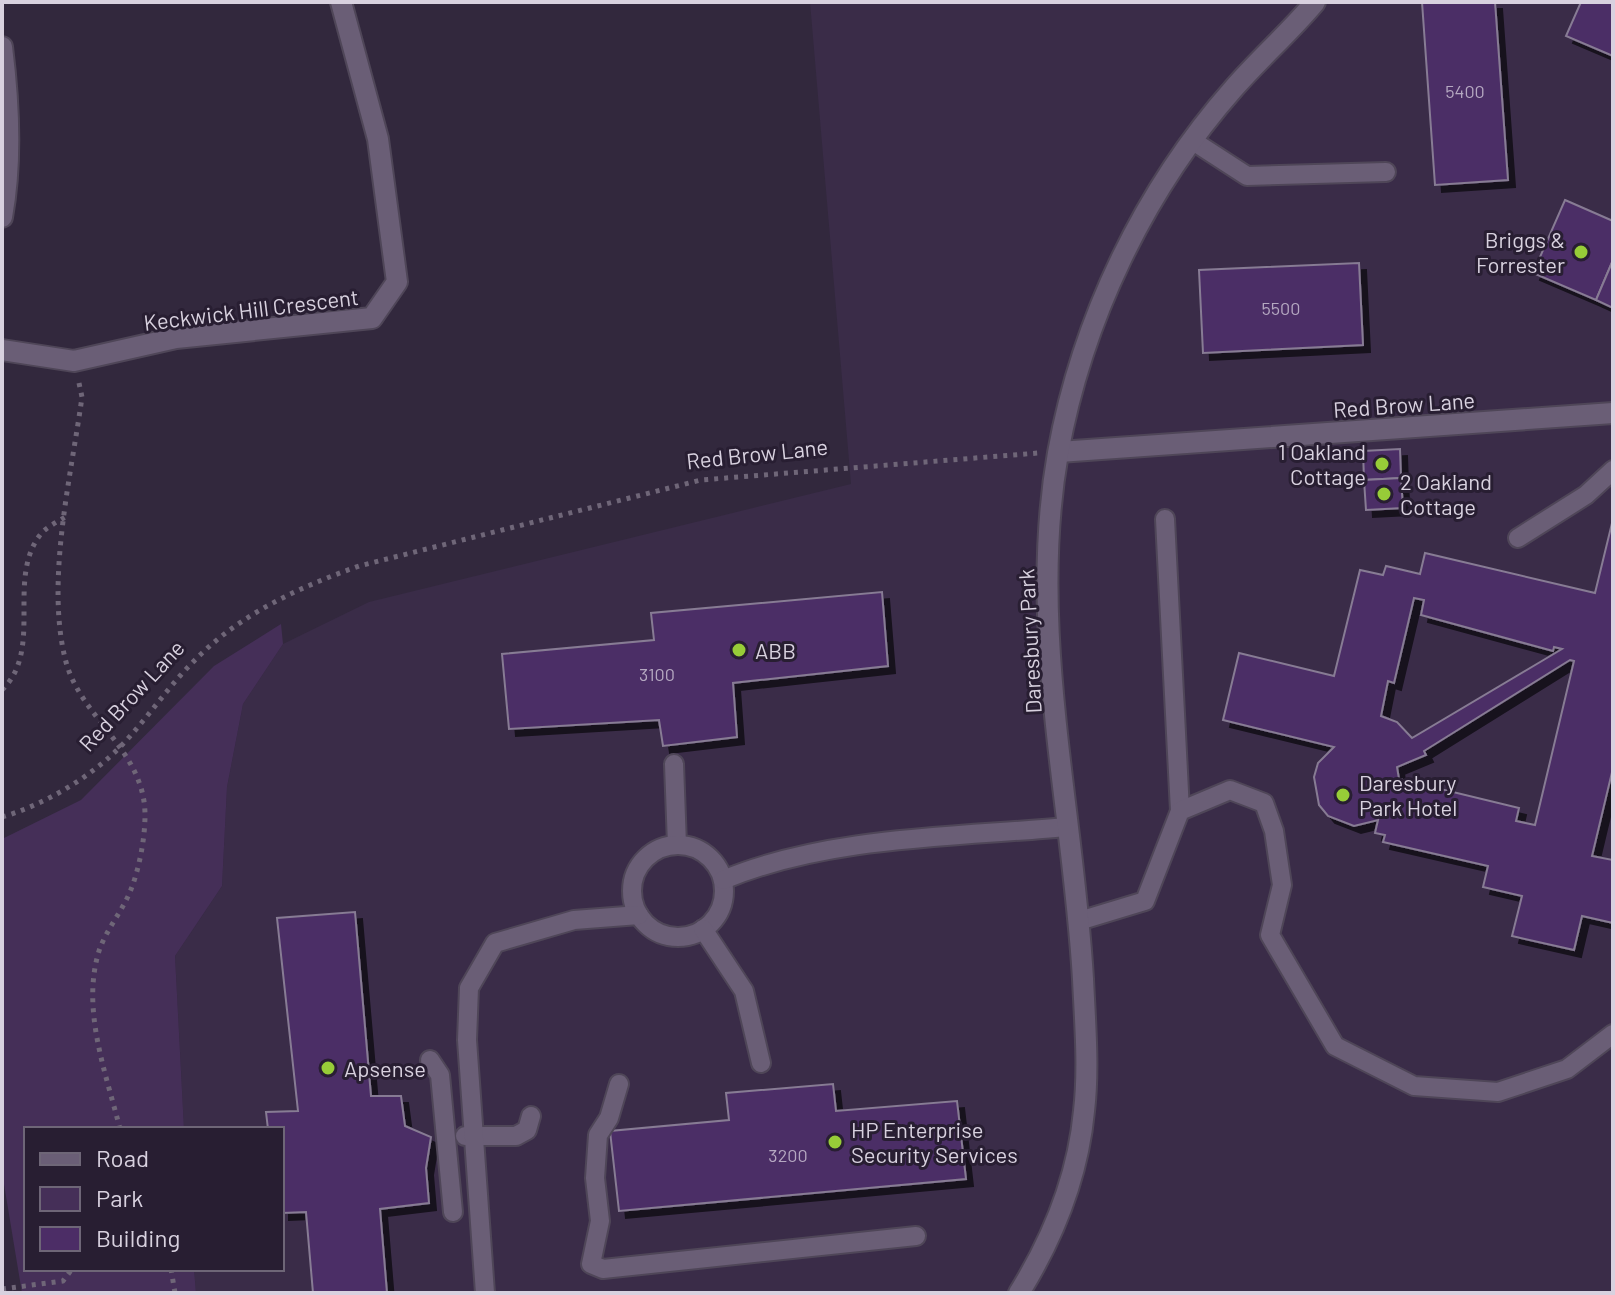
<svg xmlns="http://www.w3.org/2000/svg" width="1615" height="1295" viewBox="0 0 1615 1295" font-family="Barlow,sans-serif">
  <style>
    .built { fill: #3a2c48 }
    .green { fill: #452f58 }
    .building { fill: #4c2d66; stroke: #877b94; stroke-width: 2; fill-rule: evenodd; filter: url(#shadow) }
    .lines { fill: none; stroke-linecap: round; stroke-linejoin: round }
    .lane-casing { stroke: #4f4658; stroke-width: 22 }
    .street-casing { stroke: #4f4658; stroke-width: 24 }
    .path { stroke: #6f6678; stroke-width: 5; stroke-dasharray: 4 6; stroke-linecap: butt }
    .lane { stroke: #6a5e76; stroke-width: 18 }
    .street { stroke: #6a5e76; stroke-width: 20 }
    .poi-dot { fill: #97cc38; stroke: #281e32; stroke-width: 3 }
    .labels { text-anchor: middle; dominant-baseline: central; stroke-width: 6; stroke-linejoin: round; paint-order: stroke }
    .number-label { font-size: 18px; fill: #b5a8c1 }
    .poi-label { font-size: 22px; fill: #d8d1df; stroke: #281e32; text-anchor: start }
    .street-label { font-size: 22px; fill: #d8d1df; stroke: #281e32 }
  </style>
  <defs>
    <filter id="shadow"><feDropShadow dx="7" dy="7" stdDeviation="0" flood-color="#0009"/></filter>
  </defs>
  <rect width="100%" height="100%" fill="#32283d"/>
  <polygon class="built" points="810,2 1613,2 1611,1293 196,1293 194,1269 282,1269 282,1129 184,1129 175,956 222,886 227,787 243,704 283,644 369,602 851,484"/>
  <polygon class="green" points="281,624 283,644 243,704 227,787 222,886 175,956 184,1129 26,1129 26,1269 194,1269 196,1293 22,1293 2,1172 2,839 81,800 214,666"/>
  <g class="building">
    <polygon points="1422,2 1495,2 1508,180 1435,185"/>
    <polygon points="1581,2 1613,2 1613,56 1566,36"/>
    <polygon points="1565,200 1613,221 1613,260 1596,300 1533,273"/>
    <polygon points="1613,260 1613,308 1596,300"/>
    <polygon points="1359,263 1363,345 1203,353 1199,270"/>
    <polygon points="1400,449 1401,478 1364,480 1363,451"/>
    <polygon points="1401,478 1403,508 1366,510 1364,480"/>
    <path d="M1613,519V768L1592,856L1613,860V923L1582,916L1574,950L1512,936L1522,896L1483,887L1488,866L1383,842L1385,835L1375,833L1378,820L1354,826L1328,816L1319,805L1314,777L1318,763L1334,747L1223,720L1239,653L1334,676L1360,570L1383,575L1386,566L1420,574L1425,553L1595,593ZM1414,598L1424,600L1421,615L1553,651L1554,647L1562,649L1412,738L1397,722L1381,716L1388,681L1394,683ZM1570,660L1574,661L1535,825L1516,821L1519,808L1399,779L1397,767L1426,755L1424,751Z"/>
    <polygon points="882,592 888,666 733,683 737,737 663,746 659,720 509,729 502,654 654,640 651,613"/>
    <polygon points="355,912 371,1096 401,1096 405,1126 431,1137 426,1168 429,1203 380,1209 387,1293 313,1293 306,1212 282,1213 282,1129 268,1129 266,1112 298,1111 277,918"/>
    <polygon points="833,1084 836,1111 957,1101 966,1179 619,1211 610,1131 729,1120 726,1093"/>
  </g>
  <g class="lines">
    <defs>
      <g id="lane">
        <polyline points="1193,141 1247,176 1386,172"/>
        <polyline points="1165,519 1180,811"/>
        <polyline points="1518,538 1586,495 1613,470"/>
        <polyline points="674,764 677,845"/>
        <circle cx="678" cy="891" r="46"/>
        <path d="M723,880C828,836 956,837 1068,827"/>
        <polyline points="1079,921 1145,901 1180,811 1230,790 1264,803 1274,831 1282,885 1270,935 1335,1046 1414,1086 1498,1092 1567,1069 1613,1034"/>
        <polyline points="703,929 744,991 761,1063"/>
        <polyline points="430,1060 440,1075 453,1212"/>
        <polyline points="619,1084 609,1118 598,1135 595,1178 600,1221 591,1264 603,1269 916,1236"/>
        <polyline points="465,1136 516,1136 527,1130 531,1116"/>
        <polyline points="485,1293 467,1040 469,988 495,943 574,920 639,915"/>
      </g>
      <g id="street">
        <path d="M2,47C9,103 12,162 2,217"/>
        <polyline points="2,350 74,361 176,338 372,318 397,282 378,139 341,2"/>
        <polyline points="1059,452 1613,413"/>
        <path d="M1019,1293C1053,1238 1078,1176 1084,1111C1089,1069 1085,1022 1083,979C1073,805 1027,628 1058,453C1082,320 1144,190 1234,88C1260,58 1290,32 1315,2"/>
      </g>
    </defs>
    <use href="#lane" class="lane-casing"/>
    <use href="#street" class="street-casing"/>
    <g class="path">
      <path d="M79,383L82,397C71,477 45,583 66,662C81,718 145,751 145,815C145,839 139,870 130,892C121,913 106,930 99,951C81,1009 106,1073 120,1129"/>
      <path d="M2,690C44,649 6,580 40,535C45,528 57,522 65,517"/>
      <path d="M2,817C44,805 91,777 121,746C148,718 169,685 197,658C242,613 300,587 359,566L701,480L1038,453"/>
      <polyline points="171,1269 175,1293"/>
      <polyline points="2,1289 63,1281 72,1269"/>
    </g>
    <use href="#lane" class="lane"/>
    <use href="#street" class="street"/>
  </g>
  <g class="poi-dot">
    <circle cx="1581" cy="252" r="8"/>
    <circle cx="1382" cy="464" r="8"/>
    <circle cx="1384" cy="494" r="8"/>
    <circle cx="739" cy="650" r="8"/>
    <circle cx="1343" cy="795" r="8"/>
    <circle cx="328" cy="1068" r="8"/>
    <circle cx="835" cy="1142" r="8"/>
  </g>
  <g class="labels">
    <g class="number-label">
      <text x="1465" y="91">5400</text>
      <text x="1281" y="308">5500</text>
      <text x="657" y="674">3100</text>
      <text x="788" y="1155">3200</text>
    </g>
    <g class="poi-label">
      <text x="1565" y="239" text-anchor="end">Briggs &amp;<tspan x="1565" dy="25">Forrester</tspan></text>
      <text x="1366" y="451" text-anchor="end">1 Oakland<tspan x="1366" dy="25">Cottage</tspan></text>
      <text x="1400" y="481">2 Oakland<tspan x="1400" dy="25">Cottage</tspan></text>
      <text x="755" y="650">ABB</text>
      <text x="1359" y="782">Daresbury<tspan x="1359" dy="25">Park Hotel</tspan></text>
      <text x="344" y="1068">Apsense</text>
      <text x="851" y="1129">HP Enterprise<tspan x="851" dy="25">Security Services</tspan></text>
    </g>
    <g class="street-label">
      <text transform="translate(251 309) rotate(-7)">Keckwick Hill Crescent</text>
      <text transform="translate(1404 404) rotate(-4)">Red Brow Lane</text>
      <text transform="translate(757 453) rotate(-6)">Red Brow Lane</text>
      <text transform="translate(1029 641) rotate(-93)">Daresbury Park</text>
      <text transform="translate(131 695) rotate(-47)">Red Brow Lane</text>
    </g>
  </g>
  <rect width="1615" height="1295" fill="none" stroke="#d8d1df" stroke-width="8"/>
  <rect x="24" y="1127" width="260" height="144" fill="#281e32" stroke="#6e6677" stroke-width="2"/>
  <rect x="40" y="1153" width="40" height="12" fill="#6a5e76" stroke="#6e6677" stroke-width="2"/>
  <text x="96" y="1167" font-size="24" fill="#d8d1df">Road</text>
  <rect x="40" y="1187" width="40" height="24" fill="#452f58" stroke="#6e6677" stroke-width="2"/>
  <text x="96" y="1207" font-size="24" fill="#d8d1df">Park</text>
  <rect x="40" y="1227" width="40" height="24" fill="#4c2d66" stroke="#6e6677" stroke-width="2"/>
  <text x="96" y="1247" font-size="24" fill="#d8d1df">Building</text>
</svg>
